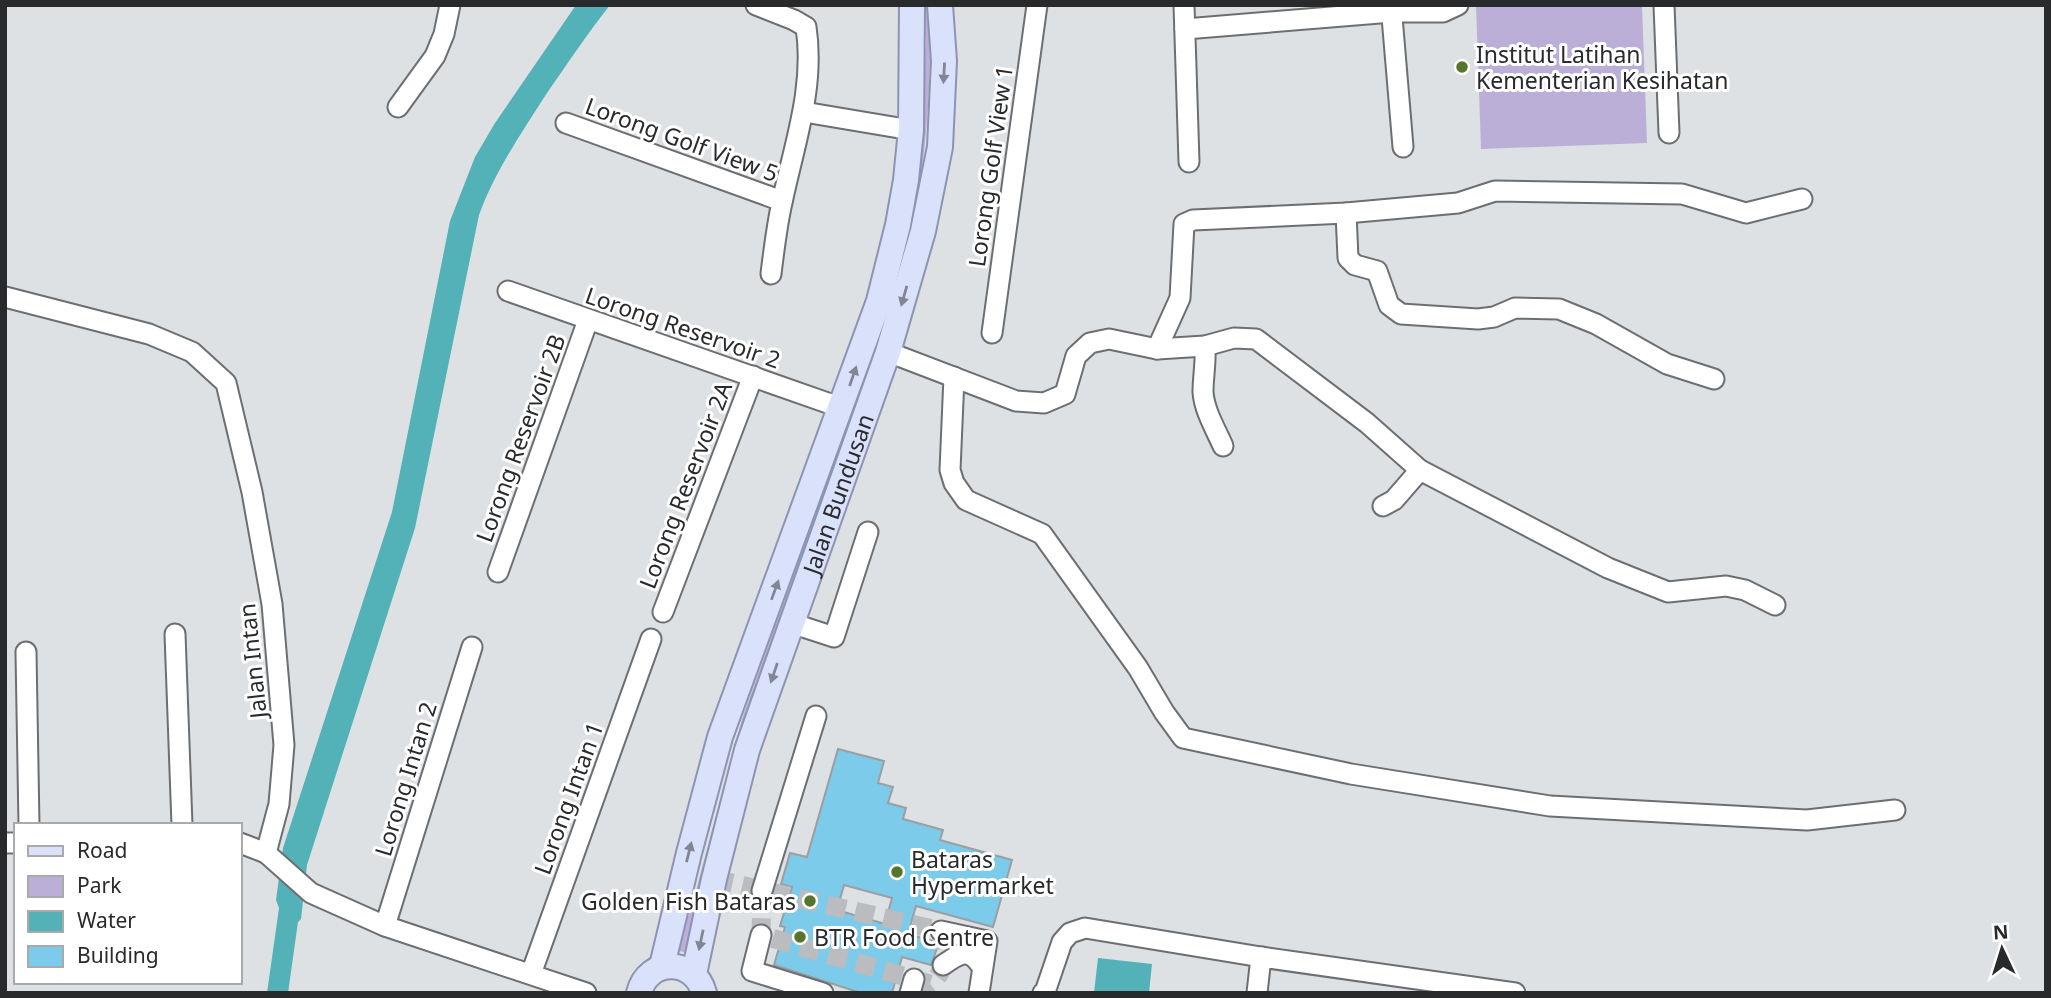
<svg xmlns="http://www.w3.org/2000/svg" width="2051" height="998" viewBox="0 0 2051 998" font-family="'Noto Sans',sans-serif">
  <style>
    .green { fill: #bbafd8 }
    .water { fill: #53b1b8 }
    .building { fill: #7ccbea; stroke: #9b9fa1; stroke-width: 2; fill-rule: evenodd }
    .lines { fill: none; stroke-linecap: round; stroke-linejoin: round }
    .minor-tunnel { stroke: #babcbf; stroke-width: 19; stroke-dasharray: 19 10; stroke-linecap: butt }
    .minor-casing { stroke: #6c6f72; stroke-width: 23 }
    .major-casing { stroke: #8c94b1; stroke-width: 28 }
    .minor { stroke: #fff; stroke-width: 19 }
    .major { stroke: #dae1fb; stroke-width: 24 }
    .oneway { fill: #828694 }
    .poi-dot { fill: #56752b; stroke: #fff; stroke-width: 2.5 }
    .labels { text-anchor: middle; dominant-baseline: central; stroke-width: 6; stroke-linejoin: round; paint-order: stroke }
    .poi-label { font-size: 23px; fill: #292a2c; stroke: #fff; text-anchor: start }
    .street-label { font-size: 23px; fill: #292a2c; stroke: #fff }
  </style>
  <rect width="100%" height="100%" fill="#dee1e4"/>
  <g class="green">
    <path d="M924,5H929C933,76 926,146 916,216L695,955L675,950L691,909L742,719L878,340L898,274L923,107L926,41Z"/>
    <polygon points="1476,5 1642,5 1647,143 1481,149"/>
  </g>
  <g class="water">
    <path d="M576,5H610C587,34 568,63 547,93C522,132 495,171 479,215L415,528L307,865L301,919L298,922L288,993H267L279,908L276,900L283,848L392,512L450,221L475,157L495,123Z"/>
    <polygon points="1098,958 1152,964 1149,993 1094,993"/>
  </g>
  <path class="building" d="M838,749L884,761L878,783L893,787L888,803L906,808L903,819L943,830L940,840L1012,860L993,927L916,906L908,934L939,943L931,965L902,957L892,993H861L774,965L785,927L780,926L792,887L781,884L790,853L807,857ZM844,885L892,898L885,924L837,910Z"/>
  <g class="lines">
    <path class="minor-tunnel" d="M714,879L941,931C942,952 949,970 930,984L761,935L762,891"/>
    <defs>
      <g id="minor">
        <path d="M756,5L794,20L806,27C815,86 795,142 783,198C777,223 774,249 771,274"/>
        <polyline points="1184,5 1189,162"/>
        <polyline points="1391,5 1403,147"/>
        <polyline points="1664,5 1669,133"/>
        <polyline points="1185,29 1392,12 1443,12 1458,5"/>
        <polyline points="398,107 435,56 444,34 450,5"/>
        <polyline points="804,112 911,130"/>
        <polyline points="566,123 782,201"/>
        <polyline points="1346,213 1348,258 1355,265 1377,271 1389,305 1401,314 1478,319 1494,317 1515,308 1559,309 1596,324 1667,364 1714,379"/>
        <polyline points="508,291 842,408"/>
        <polyline points="5,297 149,334 192,352 226,383 252,492 272,604 284,745 279,804 266,853 311,893 385,926 586,993"/>
        <polyline points="992,333 1037,5"/>
        <path d="M1205,346C1206,363 1203,377 1203,392C1204,410 1216,430 1223,446"/>
        <polyline points="1157,349 1180,298 1184,224 1193,220 1346,213 1458,203 1495,191 1682,194 1746,213 1802,199"/>
        <polyline points="888,352 1016,401 1044,403 1065,394 1076,356 1090,343 1109,339 1157,349 1205,346 1234,338 1256,339 1367,423 1420,470 1608,568 1668,592 1726,586 1745,590 1775,605"/>
        <polyline points="954,377 950,470 954,483 966,500 1042,534 1138,668 1164,712 1183,738 1351,774 1550,806 1807,820 1895,810"/>
        <polyline points="1383,506 1394,500 1420,470"/>
        <polyline points="498,572 588,320"/>
        <polyline points="663,612 753,376"/>
        <polyline points="791,623 834,637 868,532"/>
        <polyline points="175,634 182,825"/>
        <polyline points="26,652 29,825"/>
        <polyline points="5,843 16,843"/>
        <polyline points="240,843 266,853"/>
        <polyline points="762,891 816,716"/>
        <polyline points="385,926 472,647"/>
        <polyline points="941,931 987,941 979,993"/>
        <polyline points="761,935 752,971 823,993"/>
        <path d="M943,965C960,953 969,947 982,967"/>
        <polyline points="531,974 651,639"/>
        <polyline points="910,993 914,979"/>
        <polyline points="1043,993 1045,992 1062,942 1070,933 1085,928 1261,957 1515,993"/>
        <polyline points="1257,993 1261,957"/>
      </g>
      <g id="major">
        <polyline points="662,966 689,853 720,737 879,301 898,225 906,180 911,130 912,5"/>
        <path id="s1" d="M694,974L714,879L747,750L888,352L923,231L940,147L944,61L940,5"/>
        <path d="M639,993C648,957 695,958 704,993"/>
      </g>
    </defs>
    <use href="#minor" class="minor-casing"/>
    <use href="#major" class="major-casing"/>
    <use href="#minor" class="minor"/>
    <use href="#major" class="major"/>
  </g>
  <defs><path id="oneway-solid" d="M-6-.8H1V-3.2L6.5 0L1 3.2V.8H-6Z" transform="scale(1.75)"/></defs>
  <g class="oneway">
    <use href="#oneway-solid" transform="translate(944 73) rotate(93)"/>
    <use href="#oneway-solid" transform="translate(904 296) rotate(106)"/>
    <use href="#oneway-solid" transform="translate(853 376) rotate(-71)"/>
    <use href="#oneway-solid" transform="translate(775 590) rotate(-70)"/>
    <use href="#oneway-solid" transform="translate(774 673) rotate(109)"/>
    <use href="#oneway-solid" transform="translate(689 852) rotate(-76)"/>
    <use href="#oneway-solid" transform="translate(701 940) rotate(102)"/>
  </g>
  <g class="poi-dot">
    <circle cx="1462" cy="67" r="7"/>
    <circle cx="897" cy="872" r="7"/>
    <circle cx="810" cy="901" r="7"/>
    <circle cx="800" cy="937" r="7"/>
  </g>
  <g class="labels">
    <g class="poi-label">
      <text x="1476" y="54">Institut Latihan<tspan x="1476" dy="26">Kementerian Kesihatan</tspan></text>
      <text x="911" y="859">Bataras<tspan x="911" dy="26">Hypermarket</tspan></text>
      <text x="796" y="901" text-anchor="end">Golden Fish Bataras</text>
      <text x="814" y="937">BTR Food Centre</text>
    </g>
    <g class="street-label">
      <text transform="translate(682 139) rotate(20)">Lorong Golf View 5</text>
      <text transform="translate(990 166) rotate(-82)">Lorong Golf View 1</text>
      <text transform="translate(683 327) rotate(19)">Lorong Reservoir 2</text>
      <text transform="translate(520 438) rotate(-70)">Lorong Reservoir 2B</text>
      <text transform="translate(685 485) rotate(-69)">Lorong Reservoir 2A</text>
      <text stroke="none"><textPath href="#s1" startOffset="502">Jalan Bundusan</textPath></text>
      <text transform="translate(252 661) rotate(-96)">Jalan Intan</text>
      <text transform="translate(405 779) rotate(-73)">Lorong Intan 2</text>
      <text transform="translate(568 798) rotate(-70)">Lorong Intan 1</text>
    </g>
  </g>
  <rect width="2051" height="998" fill="none" stroke="#292a2c" stroke-width="14"/>
  <rect x="14" y="823" width="228" height="161" fill="#ffffff" stroke="#a9aaab" stroke-width="2"/>
  <rect x="28" y="846" width="35" height="10" fill="#dae1fb" stroke="#a9aaab" stroke-width="2"/>
  <text x="77" y="858" font-size="21" fill="#292a2c">Road</text>
  <rect x="28" y="876" width="35" height="21" fill="#bbafd8" stroke="#a9aaab" stroke-width="2"/>
  <text x="77" y="893" font-size="21" fill="#292a2c">Park</text>
  <rect x="28" y="911" width="35" height="21" fill="#53b1b8" stroke="#a9aaab" stroke-width="2"/>
  <text x="77" y="928" font-size="21" fill="#292a2c">Water</text>
  <rect x="28" y="946" width="35" height="21" fill="#7ccbea" stroke="#a9aaab" stroke-width="2"/>
  <text x="77" y="963" font-size="21" fill="#292a2c">Building</text>
  <g transform="translate(2002 949) rotate(356)" stroke="#ffffff" stroke-width="5" paint-order="stroke">
  <path d="M0-5L12 26L0 18L-12 26Z" fill="#292a2c"/>
  <text y="-10" font-size="19" font-weight="bold" text-anchor="middle" fill="#292a2c">N</text>
  </g>
</svg>
